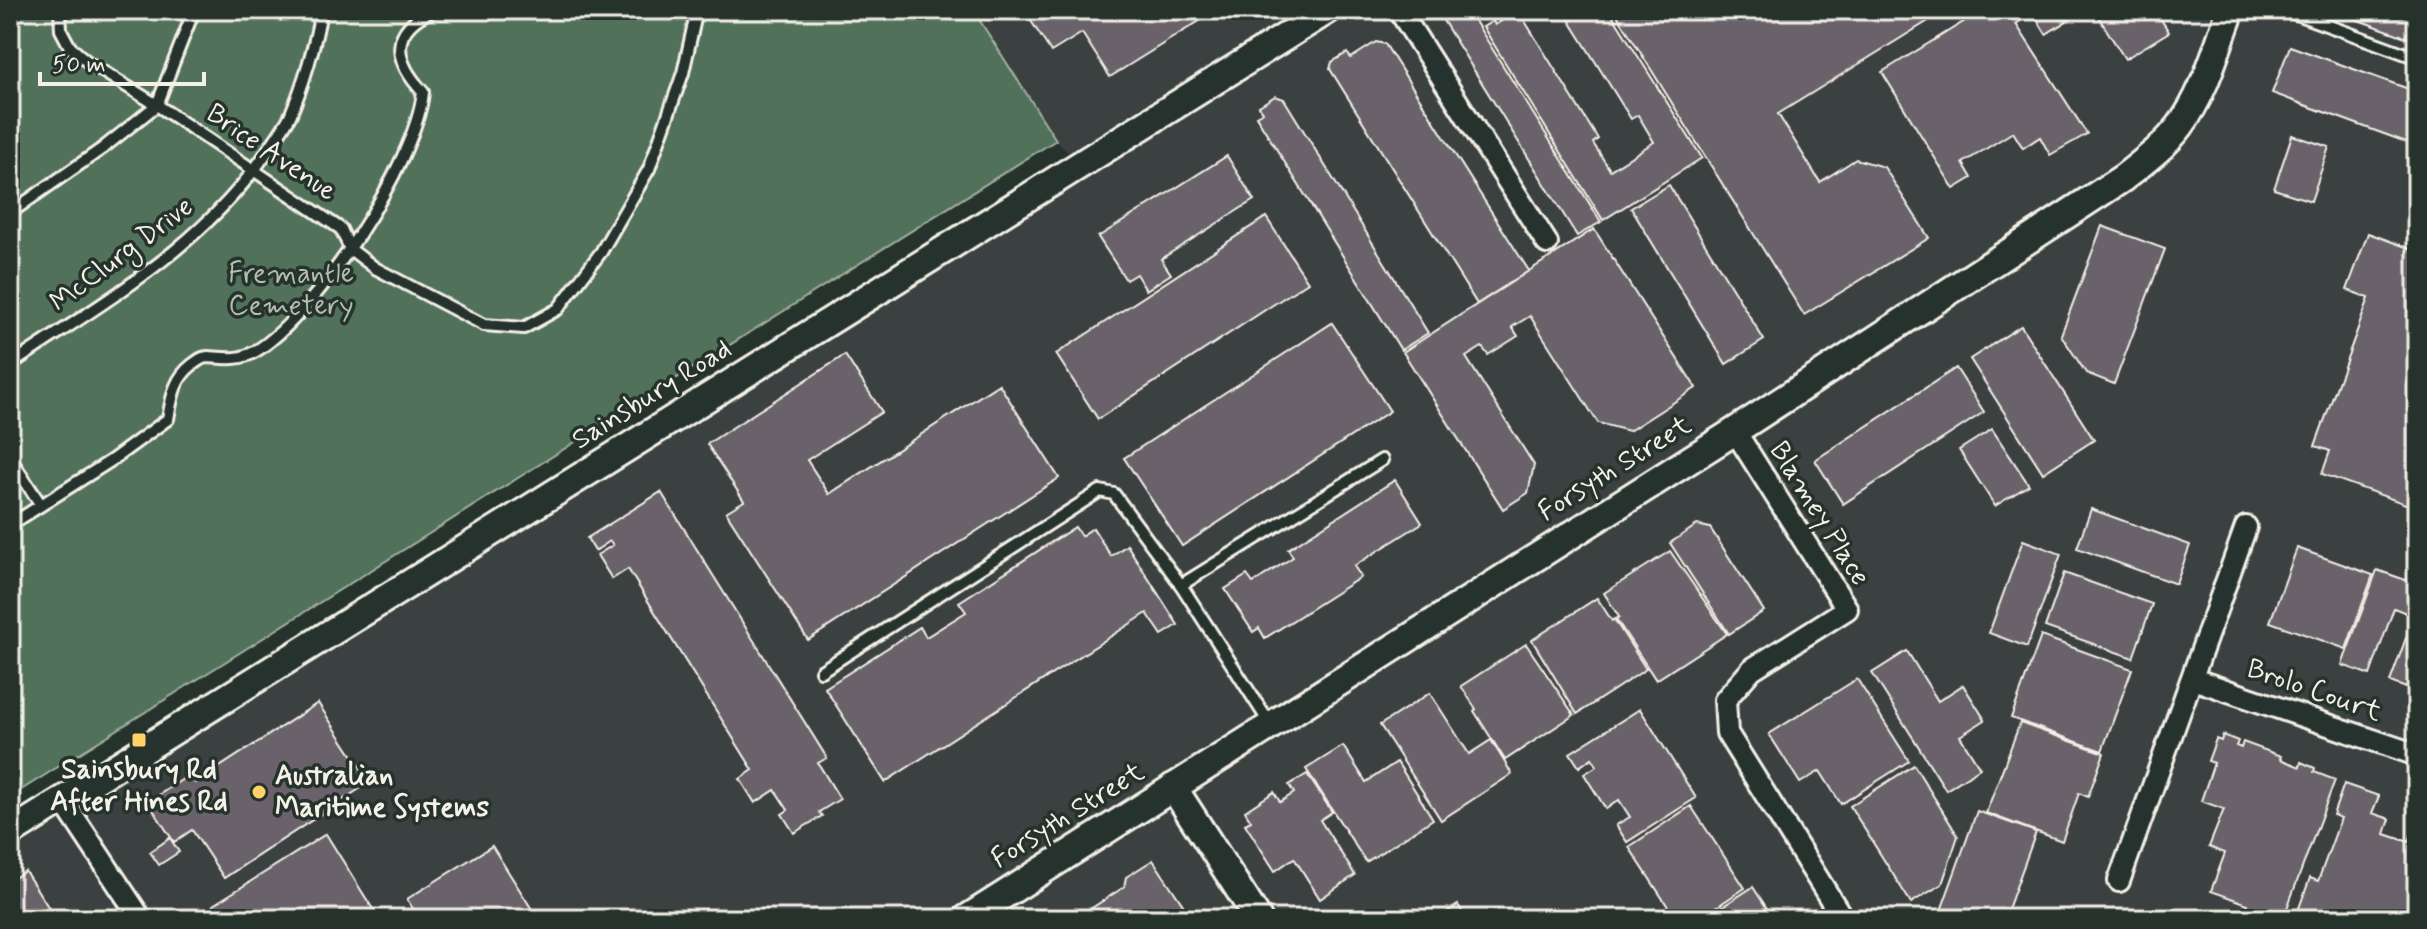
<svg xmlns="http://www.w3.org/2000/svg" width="2427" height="929" viewBox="0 0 2427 929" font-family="Mynerve,sans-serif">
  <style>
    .built { fill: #3a413f }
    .green { fill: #51715a; stroke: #a2b1a1; stroke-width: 2 }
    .building { fill: #6a626a; stroke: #f4f1e8; stroke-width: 2 }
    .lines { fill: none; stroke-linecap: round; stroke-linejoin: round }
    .service-casing { stroke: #f4f1e8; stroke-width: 16 }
    .minor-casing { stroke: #f4f1e8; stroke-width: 26 }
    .tertiary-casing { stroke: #f4f1e8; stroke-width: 32 }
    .service { stroke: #26332d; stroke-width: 10 }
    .minor { stroke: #26332d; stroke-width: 20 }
    .tertiary { stroke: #26332d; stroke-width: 26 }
    .poi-dot { fill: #ffd166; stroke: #26332d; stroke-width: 3 }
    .labels { text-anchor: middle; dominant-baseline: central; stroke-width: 7; stroke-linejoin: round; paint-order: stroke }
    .street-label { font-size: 28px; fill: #f4f1e8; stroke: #26332d }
    .park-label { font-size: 28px; fill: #b3beaf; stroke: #26332d }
    .poi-label { font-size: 28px; font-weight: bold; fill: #f4f1e8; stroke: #26332d }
  </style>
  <rect width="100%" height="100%" fill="#26332d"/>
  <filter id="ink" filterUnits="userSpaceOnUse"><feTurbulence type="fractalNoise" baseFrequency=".0125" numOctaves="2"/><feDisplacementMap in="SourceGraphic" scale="16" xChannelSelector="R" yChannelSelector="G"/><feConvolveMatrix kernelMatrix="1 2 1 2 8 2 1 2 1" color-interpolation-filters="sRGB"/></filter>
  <g filter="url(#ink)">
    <polygon class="built" points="973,10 2417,10 2417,919 10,919 10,852 1088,173 1056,140"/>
    <polygon class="green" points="10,10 973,10 1056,140 10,797"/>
    <g class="building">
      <polygon points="1024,10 1217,10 1110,77 1082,33 1051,52"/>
      <polygon points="1440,10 1468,10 1601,222 1577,236 1439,14"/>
      <polygon points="1518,10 1598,139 1593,143 1610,170 1654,142 1638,115 1631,119 1563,10 1609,10 1702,158 1603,220 1483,27 1493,21 1495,25"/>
      <polygon points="1614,10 1946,10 1778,114 1820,182 1856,159 1884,167 1929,238 1804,315"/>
      <polygon points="1983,10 2072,10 2075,16 2046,34 2033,13 2016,24 2087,134 2050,155 2040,137 2023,148 2013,132 1963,163 1972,178 1954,189 1882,72"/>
      <polygon points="2094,10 2155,10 2169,32 2125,59"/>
      <polygon points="2330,10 2417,10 2417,41"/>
      <polygon points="1376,42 1385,44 1529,271 1477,304 1330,69 1332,62 1347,53 1351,58"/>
      <polygon points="2290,46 2417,92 2417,146 2272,93"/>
      <polygon points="1275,96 1284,99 1428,333 1401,350 1256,116 1263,112 1259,106"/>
      <polygon points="2292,135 2329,147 2311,201 2274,189"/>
      <polygon points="1227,156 1254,200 1161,259 1171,274 1146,290 1136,274 1126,280 1098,237"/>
      <polygon points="1669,185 1764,340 1726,364 1631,208"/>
      <polygon points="1266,217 1308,282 1098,419 1056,354"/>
      <polygon points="2102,226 2165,249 2114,384 2086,373 2061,335"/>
      <polygon points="1594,229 1696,388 1629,431 1598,423 1530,316 1512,327 1518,336 1488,355 1482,347 1466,357 1534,465 1528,493 1503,509 1403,352"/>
      <polygon points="2368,233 2417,251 2417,529 2410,526 2417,508 2322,474 2330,451 2315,446 2369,298 2347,290"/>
      <polygon points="1332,323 1390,411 1182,546 1124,458"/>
      <polygon points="2021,326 2094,440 2043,473 1970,359"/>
      <polygon points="845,355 882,412 807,460 829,494 999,384 1059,478 808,640 726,512 744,501 707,444"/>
      <polygon points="1956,368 1984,412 1843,504 1815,460"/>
      <polygon points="1992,429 2029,485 1995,506 1959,450"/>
      <polygon points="1395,480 1422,523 1354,566 1361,577 1265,638 1259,628 1253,632 1225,589 1247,575 1253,583 1293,557 1288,549"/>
      <polygon points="661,492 827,758 818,763 840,799 819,812 822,816 794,833 782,814 788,810 775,790 755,803 740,779 753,770 628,569 612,579 597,555 613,545 610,541 595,551 587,538"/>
      <polygon points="2091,509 2190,545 2176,584 2077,548"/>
      <polygon points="1697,525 1710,528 1764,611 1729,634 1670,543"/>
      <polygon points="1075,527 1081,536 1093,528 1111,556 1127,545 1178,625 1162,635 1147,613 885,782 825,688 920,627 926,637 966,612 959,602"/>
      <polygon points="2023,540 2061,554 2027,647 1989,633"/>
      <polygon points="2297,548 2373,575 2346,649 2270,622"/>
      <polygon points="1670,551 1727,634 1656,680 1616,619 1619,617 1604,593"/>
      <polygon points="2377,570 2417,584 2417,692 2390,682 2414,616 2394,608 2370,675 2342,665"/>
      <polygon points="2064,573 2152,604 2133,658 2045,627"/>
      <polygon points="1597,598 1612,621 1614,619 1646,669 1577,714 1532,640"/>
      <polygon points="2041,636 2132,669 2102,751 2011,718"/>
      <polygon points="1526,644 1574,715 1505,760 1474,711 1476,709 1461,686"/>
      <polygon points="1907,651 1938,701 1963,685 1985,720 1960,736 1980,768 1946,790 1872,673"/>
      <polygon points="1857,679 1909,761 1841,804 1820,771 1800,783 1769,734"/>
      <polygon points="1430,693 1469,754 1491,740 1512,774 1441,820 1380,725"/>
      <polygon points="318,703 370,782 224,878 192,830 174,842 148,802 189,775 195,783"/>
      <polygon points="1640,709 1696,798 1627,842 1616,825 1630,817 1619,800 1606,809 1584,774 1597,766 1592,758 1579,767 1570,753"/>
      <polygon points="2020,723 2104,753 2088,797 2079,793 2062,841 1986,813"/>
      <polygon points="2223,735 2238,741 2236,746 2241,748 2243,742 2281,756 2280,759 2300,767 2301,762 2315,768 2314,772 2335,780 2283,919 2243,919 2248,904 2211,891 2225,853 2209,847 2224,809 2201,801 2214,763 2208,761 2216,739 2221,741"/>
      <polygon points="1343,746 1366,782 1397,762 1433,819 1366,862 1306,769"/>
      <polygon points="1914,765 1958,836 1942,884 1911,903 1850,806"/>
      <polygon points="1307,774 1332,812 1320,820 1355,875 1320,899 1294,858 1275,871 1245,824 1251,821 1245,811 1274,792 1280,802 1294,793 1289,785"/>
      <polygon points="2344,784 2379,796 2372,813 2390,819 2385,834 2409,842 2417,819 2417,919 2295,919 2310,878 2318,881 2341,818 2333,815"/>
      <polygon points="1691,806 1745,888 1698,919 1676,919 1629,847"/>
      <polygon points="1977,811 2036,832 2007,912 2027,919 1938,919"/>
      <polygon points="326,834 379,919 222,919 213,905"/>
      <polygon points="170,838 179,852 159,865 150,852"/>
      <polygon points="492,846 538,919 419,919 407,899"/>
      <polygon points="1153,860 1185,908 1182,910 1187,919 1075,919 1124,887 1126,877"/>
      <polygon points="25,871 56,919 10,919 10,881"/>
      <polygon points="1753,887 1774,919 1703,919"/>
      <polygon points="1458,905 1467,919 1436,919"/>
    </g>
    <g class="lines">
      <defs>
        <g id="service">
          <polyline points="60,10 61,30 70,47 89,63 157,105 341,229 350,249 375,268 484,325 524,328 558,309 601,252 649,169 683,73 697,10"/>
          <polyline points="2285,10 2417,58"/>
          <polyline points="157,105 194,10"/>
          <polyline points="10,213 103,148 157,105"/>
          <path d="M10,365C103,302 208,244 270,147C277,137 285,126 290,116C303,86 316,42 321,10"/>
          <polyline points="10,458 41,505"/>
          <path d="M10,525L112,460L168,419C172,397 174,379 192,365C198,361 201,357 208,357C225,358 240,361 256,351C316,314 416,163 423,92C393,60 389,30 433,10"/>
          <polyline points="1181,585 1382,460"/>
          <polyline points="821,671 1100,491 1114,494 1181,585 1270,724"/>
        </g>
        <g id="minor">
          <polyline points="1399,10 1547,243"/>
          <polyline points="1735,431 1847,609 1752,669 1725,700 1727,733 1843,919"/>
          <polyline points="2193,679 2417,755"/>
          <polyline points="63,801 141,919"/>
          <polyline points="2119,881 2246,527"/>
        </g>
        <g id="tertiary">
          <polyline points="1173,787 1258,919"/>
          <polyline points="10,833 1328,10"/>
          <path d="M966,919L1735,431L2123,178C2143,162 2164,147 2180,126C2205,93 2216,49 2231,10"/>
        </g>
      </defs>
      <use href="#service" class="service-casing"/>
      <use href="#minor" class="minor-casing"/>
      <use href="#tertiary" class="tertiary-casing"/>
      <use href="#service" class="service"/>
      <use href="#minor" class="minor"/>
      <use href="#tertiary" class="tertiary"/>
    </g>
  </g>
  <g class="poi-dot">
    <rect x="131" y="732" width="16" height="16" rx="4"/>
    <circle cx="259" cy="792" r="8"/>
  </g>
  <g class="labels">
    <g class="street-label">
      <text transform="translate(271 153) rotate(34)">Brice Avenue</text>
      <text transform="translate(122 255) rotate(-37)">McClurg Drive</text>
      <text transform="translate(652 395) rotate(-32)">Sainsbury Road</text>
      <text transform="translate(1615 469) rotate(-32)">Forsyth Street</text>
      <text transform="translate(1819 514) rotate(58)">Blamey Place</text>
      <text transform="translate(2314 691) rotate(19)">Brolo Court</text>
      <text transform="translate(1068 816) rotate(-32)">Forsyth Street</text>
    </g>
    <g class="park-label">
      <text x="291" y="274">Fremantle<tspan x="291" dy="32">Cemetery</tspan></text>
    </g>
    <g class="poi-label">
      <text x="139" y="770">Sainsbury Rd<tspan x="139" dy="32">After Hines Rd</tspan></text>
      <text x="275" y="776" text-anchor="start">Australian<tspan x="275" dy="32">Maritime Systems</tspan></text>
    </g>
  </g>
  <rect width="2427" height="929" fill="none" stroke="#26332d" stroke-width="40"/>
  <rect x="20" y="20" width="2387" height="889" fill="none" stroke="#f4f1e8" stroke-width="3" filter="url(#ink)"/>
  <path d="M40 72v12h164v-12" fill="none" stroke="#f4f1e8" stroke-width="4"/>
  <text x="52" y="72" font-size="24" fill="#f4f1e8" stroke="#26332d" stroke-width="6" paint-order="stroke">50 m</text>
</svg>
